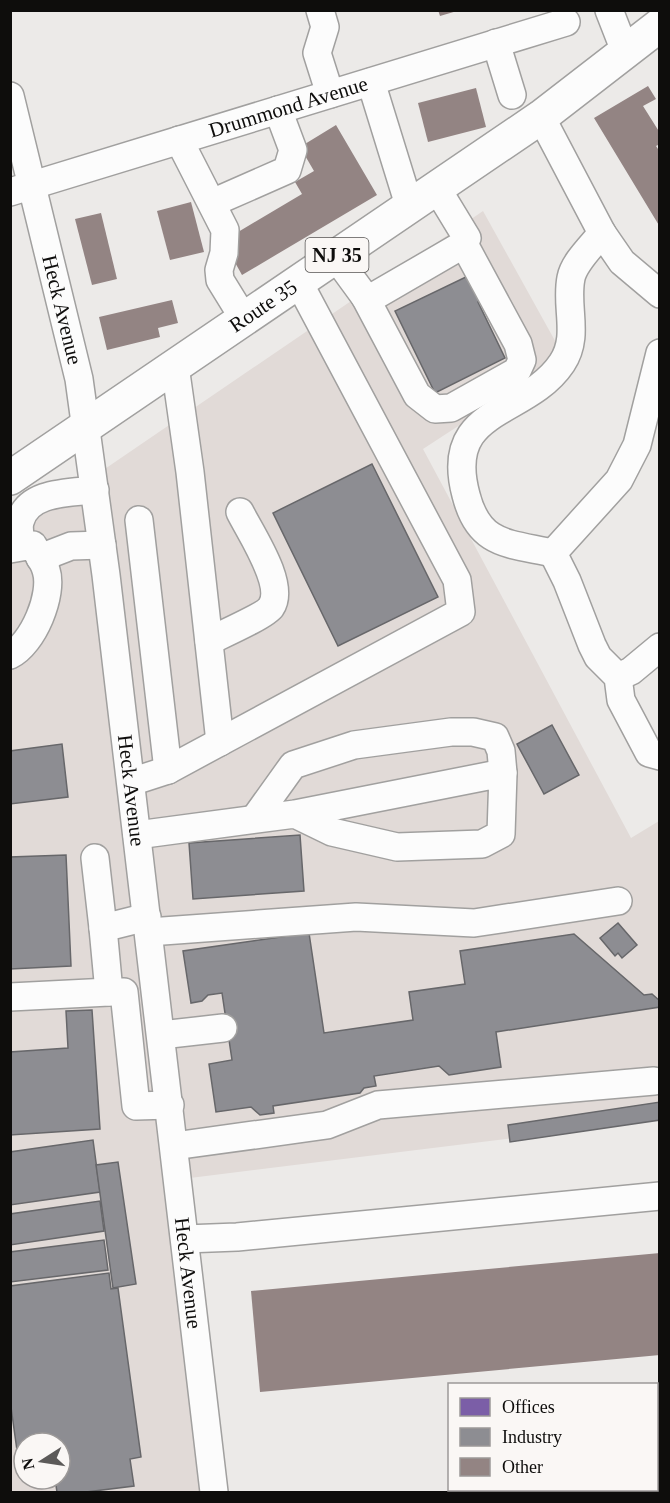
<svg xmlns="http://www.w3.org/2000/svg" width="670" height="1503" viewBox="0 0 670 1503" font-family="Georgia,serif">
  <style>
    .built { fill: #e1dad7; fill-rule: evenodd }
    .offices { fill: #7b5ea7; stroke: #5a4678; stroke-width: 1.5 }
    .industry { fill: #8d8d92; stroke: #67676a; stroke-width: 1.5 }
    .building { fill: #938483 }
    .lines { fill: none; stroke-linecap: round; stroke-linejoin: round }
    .minor-casing { stroke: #a1a09f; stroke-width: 30 }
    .major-casing { stroke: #a1a09f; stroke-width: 36 }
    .minor { stroke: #fcfcfc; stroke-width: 27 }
    .major { stroke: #fcfcfc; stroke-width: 33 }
    .labels { text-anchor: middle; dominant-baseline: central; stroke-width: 6; stroke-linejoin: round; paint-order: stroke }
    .shield { fill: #faf7f5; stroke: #555352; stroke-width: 1.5 }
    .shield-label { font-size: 20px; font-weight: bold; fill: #0e0d0c }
    .street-label { font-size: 21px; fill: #0e0d0c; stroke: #faf7f5 }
  </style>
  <rect width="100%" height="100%" fill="#eceae8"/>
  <path class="built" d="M483,211L564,357L423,449L631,838L659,821V1120L182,1179L215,1492H11V533ZM24,1443H60V1479H24Z"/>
  <polygon class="offices" points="543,1490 656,1490 657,1492 544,1492"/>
  <g class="industry">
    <polygon points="470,275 482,300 478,302 505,358 435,393 395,311"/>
    <polygon points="372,464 438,597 338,646 273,513"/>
    <polygon points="552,725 579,775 544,794 517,744"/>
    <polygon points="62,744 68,797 10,804 10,751"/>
    <polygon points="300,835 304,891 193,899 189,843"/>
    <polygon points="66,855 71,966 10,969 10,857"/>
    <polygon points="618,923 637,945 622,958 618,953 615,956 600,938"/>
    <polygon points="309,933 324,1033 413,1020 409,992 465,984 460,951 574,934 644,995 652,994 660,1001 660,1007 496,1032 501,1067 449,1075 439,1066 374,1076 376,1086 364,1088 360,1093 273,1106 274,1113 260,1115 251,1107 216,1112 209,1064 232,1060 222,993 208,995 202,1001 191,1003 183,951"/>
    <polygon points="92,1010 100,1129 10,1135 10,1052 68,1048 66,1011"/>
    <polygon points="660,1102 660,1120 510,1142 508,1125"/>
    <polygon points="93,1140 100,1192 10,1205 10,1152"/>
    <polygon points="118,1162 136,1284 113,1288 96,1165"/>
    <polygon points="100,1201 104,1231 10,1245 10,1214"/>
    <polygon points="104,1240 108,1270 10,1282 10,1252"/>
    <polygon points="109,1273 111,1289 118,1288 141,1457 130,1459 134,1486 86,1492 57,1492 55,1479 60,1479 60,1443 24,1443 24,1472 20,1472 10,1400 10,1286"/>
  </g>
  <g class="building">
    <polygon points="438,10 457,10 457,11 440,16"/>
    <polygon points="648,86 656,99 643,106 660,133 660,144 656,146 660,152 660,227 594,118"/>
    <polygon points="476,88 486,127 428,142 418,103"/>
    <polygon points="336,125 377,195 242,275 223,241 302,194 295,182 314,171 300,147"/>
    <polygon points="191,202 204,252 170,260 157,211"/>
    <polygon points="101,213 117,279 92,285 75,219"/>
    <polygon points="172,300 178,323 158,328 160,337 107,350 99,317"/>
    <polygon points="660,1253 660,1355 260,1392 251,1291"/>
  </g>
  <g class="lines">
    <defs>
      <g id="minor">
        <polyline points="320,10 325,27 317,53 330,94"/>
        <polyline points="609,10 625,51"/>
        <polyline points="496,43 512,95"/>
        <polyline points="371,82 409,205"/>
        <path id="s1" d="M10,96L79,379L106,575L214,1492"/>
        <polyline points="541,117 602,233 622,262 660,294"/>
        <polyline points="179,140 225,230 224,253 219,270 220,280 244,319"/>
        <path id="s2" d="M10,192L566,22"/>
        <polyline points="212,203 287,170 293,150 278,110"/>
        <polyline points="335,256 365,297 371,298 464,244 467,238 436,187"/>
        <polyline points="365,297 417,395 435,409 451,408 517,371 522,360 518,344 464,244"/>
        <polyline points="660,353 637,445 619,480 553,553 567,581 592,645 598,657 618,677 621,700 649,753 660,756"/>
        <polyline points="175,366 190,472 220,742"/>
        <polyline points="139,520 168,770"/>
        <path d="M21,546C21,539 18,529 20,522C27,491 70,493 95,490"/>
        <path d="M10,549L33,545C37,553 44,562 46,570C54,594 33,644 10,655"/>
        <path d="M553,553C508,543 479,546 466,495C442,406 526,417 562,363C580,336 565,307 571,278C574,262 592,246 602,233"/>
        <polyline points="40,558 71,546 102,545"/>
        <path d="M209,641C221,635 266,615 271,607C286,585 251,534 240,512"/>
        <polyline points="618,677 631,671 660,647"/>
        <polyline points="131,782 168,770 461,612 457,580 298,281"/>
        <polyline points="255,818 293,765 354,745 451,732 473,732 495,737 501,751 503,773"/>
        <polyline points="137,835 295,814 503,773 501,834 482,844 397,847 332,832 295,814"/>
        <polyline points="95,858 103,928"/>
        <polyline points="147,917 103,928 109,992 124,992 136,1106 170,1105"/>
        <polyline points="149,932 356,917 474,923 618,901"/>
        <polyline points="10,997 109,992"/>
        <polyline points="161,1035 223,1028"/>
        <polyline points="174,1146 327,1125 378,1105 654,1081"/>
        <polyline points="185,1239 237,1237 660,1196"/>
        <polyline points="656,1416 660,1418"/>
        <polyline points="498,1490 498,1492"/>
      </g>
      <g id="major">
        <path id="s3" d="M10,478L541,117L660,25"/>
      </g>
    </defs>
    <use href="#minor" class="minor-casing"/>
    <use href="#major" class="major-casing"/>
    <use href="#minor" class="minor"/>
    <use href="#major" class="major"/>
  </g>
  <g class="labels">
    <rect class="shield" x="305.5" y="238" width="63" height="34" rx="4.5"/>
    <g class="shield-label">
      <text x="337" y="255">NJ 35</text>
    </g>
    <g class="street-label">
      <text stroke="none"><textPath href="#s2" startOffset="291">Drummond Avenue</textPath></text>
      <text stroke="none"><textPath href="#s3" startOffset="306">Route 35</textPath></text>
      <text stroke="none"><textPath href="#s1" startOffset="220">Heck Avenue</textPath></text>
      <text stroke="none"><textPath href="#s1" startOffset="706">Heck Avenue</textPath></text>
      <text stroke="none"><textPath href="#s1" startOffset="1192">Heck Avenue</textPath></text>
    </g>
  </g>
  <rect width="670" height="1503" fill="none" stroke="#0e0d0c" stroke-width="24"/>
  <rect x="448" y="1383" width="210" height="108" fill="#faf7f5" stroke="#9c9998" stroke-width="1.5"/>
  <rect x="460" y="1398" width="30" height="18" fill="#7b5ea7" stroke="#9c9998" stroke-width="1.5"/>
  <text x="502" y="1413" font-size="18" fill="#0e0d0c">Offices</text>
  <rect x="460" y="1428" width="30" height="18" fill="#8d8d92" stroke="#9c9998" stroke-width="1.5"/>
  <text x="502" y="1443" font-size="18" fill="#0e0d0c">Industry</text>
  <rect x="460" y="1458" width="30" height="18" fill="#938483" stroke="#9c9998" stroke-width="1.5"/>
  <text x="502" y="1473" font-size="18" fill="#0e0d0c">Other</text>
  <g transform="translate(42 1461) rotate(258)"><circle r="28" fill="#faf7f5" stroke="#9c9998" stroke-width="1.5"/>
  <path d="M0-4.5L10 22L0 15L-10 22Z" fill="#5c5a59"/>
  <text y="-9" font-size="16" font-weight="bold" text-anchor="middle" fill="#0e0d0c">N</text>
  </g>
</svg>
